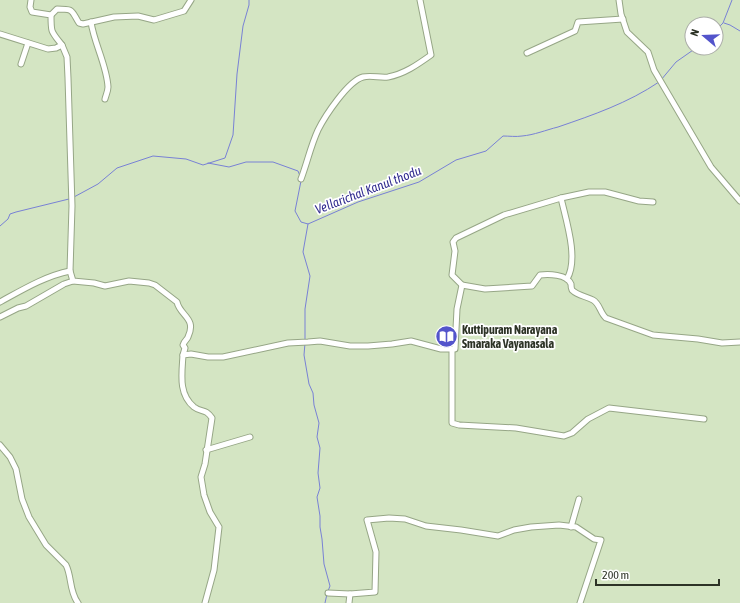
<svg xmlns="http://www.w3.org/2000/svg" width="740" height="603" viewBox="0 0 740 603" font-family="'Asap Condensed',sans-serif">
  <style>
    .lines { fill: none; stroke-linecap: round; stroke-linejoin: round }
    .stream { stroke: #7881d5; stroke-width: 1 }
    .minor-casing { stroke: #96a686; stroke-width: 7 }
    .minor { stroke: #fff; stroke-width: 5 }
    .labels { text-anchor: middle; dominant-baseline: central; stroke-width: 3.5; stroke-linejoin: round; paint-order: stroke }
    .poi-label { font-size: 12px; font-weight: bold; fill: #2d3326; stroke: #fff; text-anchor: start }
    .water-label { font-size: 13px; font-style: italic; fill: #312c8f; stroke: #fff }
  </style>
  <rect width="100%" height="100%" fill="#d4e5c3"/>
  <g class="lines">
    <g class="stream">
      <polyline points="724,23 730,25 740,31"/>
      <polyline points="716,30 723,23 732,0"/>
      <polyline points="661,80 676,62 696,48"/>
      <polyline points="208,163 229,167 246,162 273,162 298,171 300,176"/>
      <path d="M301,181L295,211L301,222L308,224L358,202L419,182L456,160L486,151L503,136C509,136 516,137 522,136C534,135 546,130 558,127C593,115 628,103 659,82"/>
      <polyline points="74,197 98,184 117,168 153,156 186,159 203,165 225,158 233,135 237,74 243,26 249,5 249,0"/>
      <polyline points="0,226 8,219 10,214 16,212 69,199"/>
      <polyline points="305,340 305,309 310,276 303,252 308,224"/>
      <polyline points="305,343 304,355 309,384 313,393 314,405 319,423 317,437 320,448 318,473 320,488 317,497 320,516 320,527 322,539 324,564 330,586 328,591"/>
      <polyline points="325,603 327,594"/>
    </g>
    <defs>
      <g id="minor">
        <polyline points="619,0 621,14 627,32 648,52 654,70 711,167 740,201"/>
        <path d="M51,15L57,9C74,9 71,10 79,23L83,24L114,17L138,16L154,20L184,11L191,0"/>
        <path d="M91,22C94,43 107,66 108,87C108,91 106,95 105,99"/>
        <path d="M0,34L48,49L56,48L62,45C51,31 51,33 51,15L32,12L30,7L31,0"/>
        <path d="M62,45L67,57L68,78L72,206L70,271L73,281L94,283L105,286L129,281L149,283L155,285L177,302C180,316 197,318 188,337C187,340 184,341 183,345L185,348L183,355"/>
        <polyline points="527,53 575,31 578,22 623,19"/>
        <polyline points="21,64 28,43"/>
        <path d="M301,179C307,163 311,145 318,130C325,116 348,81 363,77C371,75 380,78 388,77C404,74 417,65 431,55L420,0"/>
        <path d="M561,198C566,220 579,259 567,279"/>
        <polyline points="462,285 452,275 455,251 453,242 456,238 504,215 561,198 589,192 605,192 639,201 653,202"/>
        <path d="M0,302C22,290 45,276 70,271"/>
        <polyline points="0,317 18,308 26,306 64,284 73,281"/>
        <polyline points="452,350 452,423 459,425 516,428 564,436 572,433 588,419 609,408 704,419"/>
        <path d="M0,445L10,457L16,469L22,499L29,517L46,545L66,565C72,577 69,591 78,603"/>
        <polyline points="206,450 250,437"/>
        <polyline points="571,527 579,499"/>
        <polyline points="328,593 350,594 375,592 376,552 367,520 389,518 405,519 426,526 461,530 498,536 514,530 531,527 559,525 576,527 594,539 601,540 580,603"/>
        <path d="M205,603L214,570L219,527L210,512L204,495L201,477L205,464L212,418C205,408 202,413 194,407C178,394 182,373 183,355L191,354L208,357H223L288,343L308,342L320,341L350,346H368L392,344L411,341L441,349H455L457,309L462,285L485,289L532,286L540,275C548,274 567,274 571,284C571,286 571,288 572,290C578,296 586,296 593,300C600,304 600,313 606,318L653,335L698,339L722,343L740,342"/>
        <polyline points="349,603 350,594"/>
      </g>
    </defs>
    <use href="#minor" class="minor-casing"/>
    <use href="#minor" class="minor"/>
  </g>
  <defs>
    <symbol id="library-disc" viewBox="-11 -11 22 22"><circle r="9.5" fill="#5354cb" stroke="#fff"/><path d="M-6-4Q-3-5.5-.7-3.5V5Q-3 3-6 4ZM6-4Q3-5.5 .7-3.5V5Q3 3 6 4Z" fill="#fff"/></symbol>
  </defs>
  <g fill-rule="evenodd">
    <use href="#library-disc" x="434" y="324" width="25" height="25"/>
  </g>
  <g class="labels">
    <g class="poi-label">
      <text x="462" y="330">Kuttipuram Narayana<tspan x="462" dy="14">Smaraka Vayanasala</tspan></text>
    </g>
    <g class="water-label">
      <text transform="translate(368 190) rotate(-21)">Vellarichal Kanul thodu</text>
    </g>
  </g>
  <g transform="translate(704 36) rotate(289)"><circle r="19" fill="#ffffff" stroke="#abada8"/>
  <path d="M0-3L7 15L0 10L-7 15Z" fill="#5354cb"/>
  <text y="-6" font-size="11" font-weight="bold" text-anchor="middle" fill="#2d3326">N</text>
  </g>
  <path d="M596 579v6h123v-6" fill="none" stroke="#2d3326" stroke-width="2"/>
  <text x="602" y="579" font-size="12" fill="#2d3326" stroke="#ffffff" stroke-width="3" paint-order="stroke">200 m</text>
</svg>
